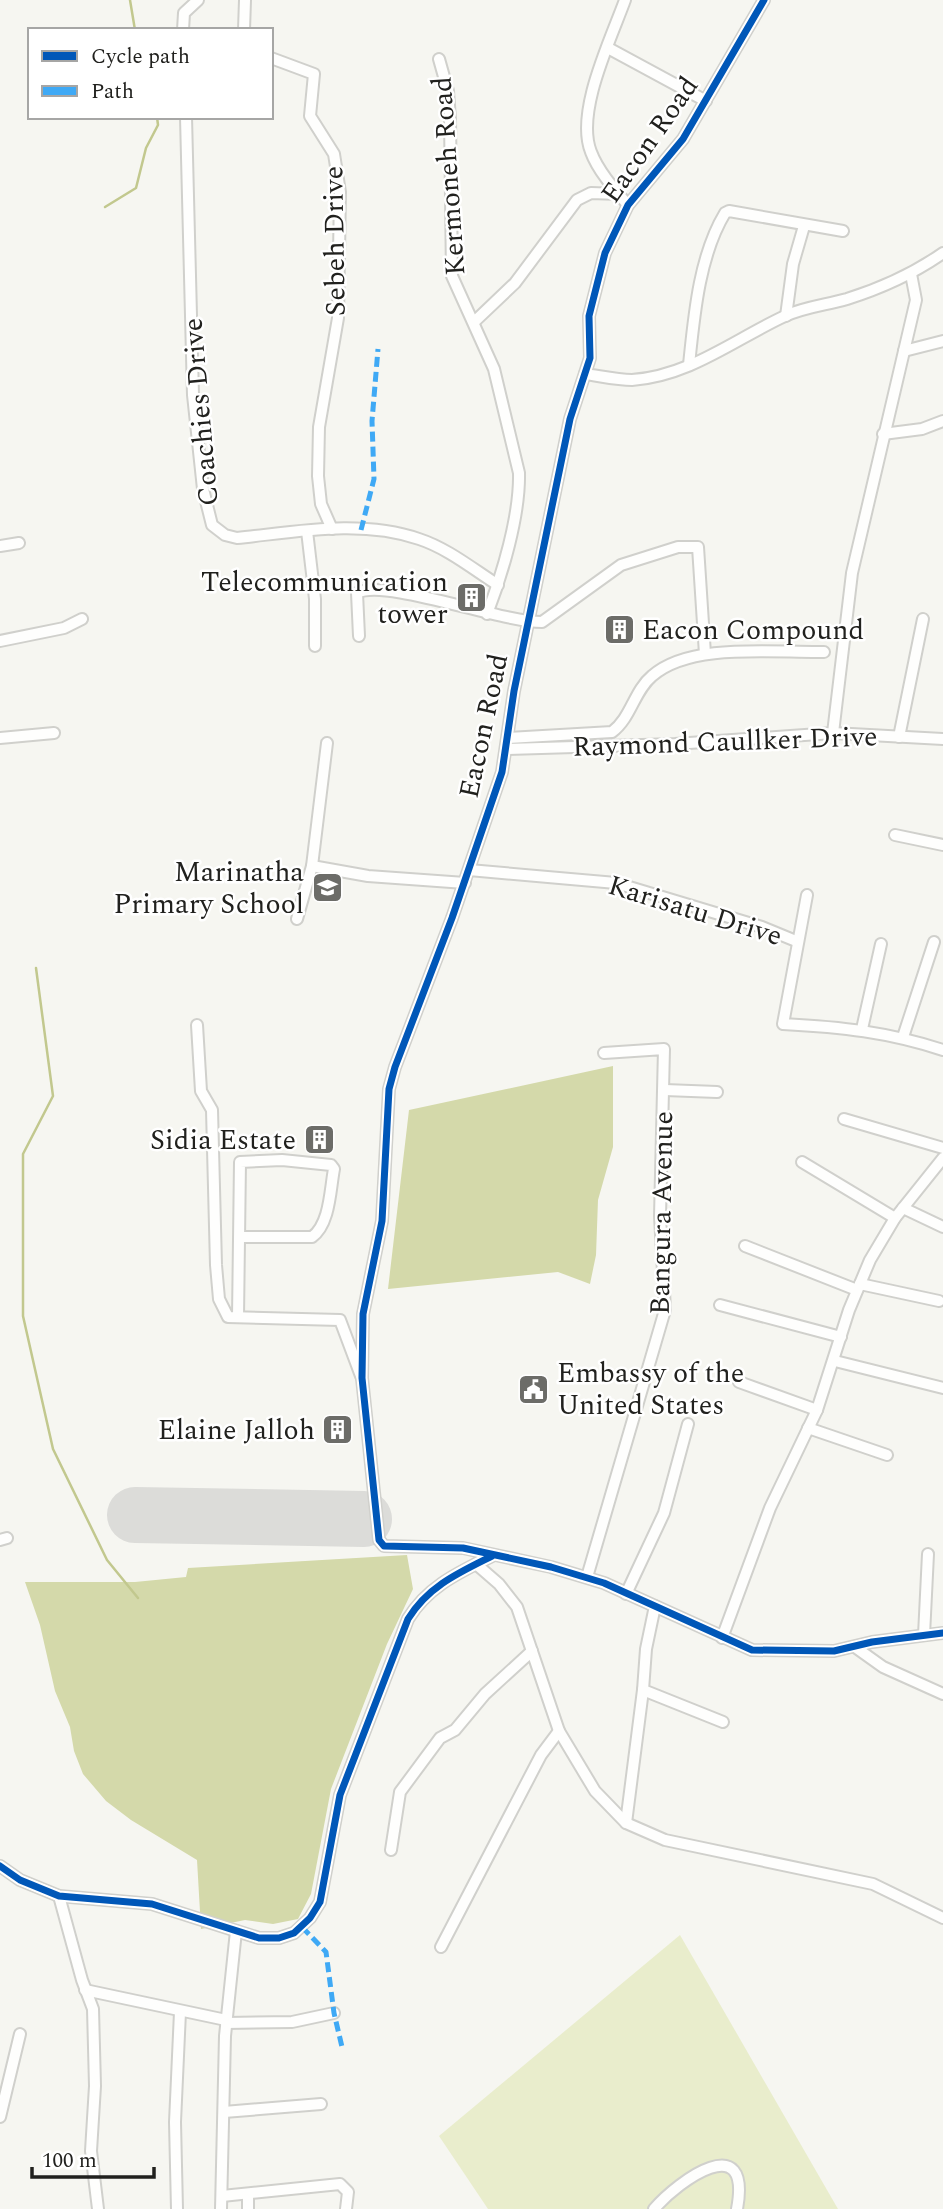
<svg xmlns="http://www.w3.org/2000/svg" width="943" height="2209" viewBox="0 0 943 2209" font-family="Spectral,serif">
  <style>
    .green { fill: #e9edcc }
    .forest { fill: #d4d9aa }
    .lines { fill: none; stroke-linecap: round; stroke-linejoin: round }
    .stream { stroke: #c2c88e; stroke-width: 2.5 }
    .runway { stroke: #dcdcd9; stroke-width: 56 }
    .minor-casing { stroke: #d0d0cc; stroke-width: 14 }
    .minor { stroke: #fefefd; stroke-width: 10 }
    .quiet { stroke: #3fa9f5; stroke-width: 5; stroke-dasharray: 10 5; stroke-linecap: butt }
    .cycleway-casing { stroke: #fff; stroke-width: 11 }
    .cycleway { stroke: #0057b8; stroke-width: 7 }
    .labels { text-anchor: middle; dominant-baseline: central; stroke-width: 5; stroke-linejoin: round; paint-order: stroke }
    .street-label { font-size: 28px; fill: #21211e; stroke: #fff }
    .poi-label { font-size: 28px; fill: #21211e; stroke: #fff; text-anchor: end }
  </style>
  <rect width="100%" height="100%" fill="#f6f6f1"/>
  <polygon class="green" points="680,1935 838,2209 488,2209 439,2136"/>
  <g class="forest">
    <polygon points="613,1066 613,1147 598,1200 596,1255 590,1284 558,1272 388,1289 409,1110"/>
    <polygon points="407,1555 413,1589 387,1644 331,1789 311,1894 298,1919 273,1924 245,1920 201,1929 197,1860 131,1820 106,1801 83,1774 74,1751 70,1727 55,1691 40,1625 25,1582 135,1582 186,1577 188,1568"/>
  </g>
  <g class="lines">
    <g class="stream">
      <polyline points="130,0 135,30"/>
      <polyline points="105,207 136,188 146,148 158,125 157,117"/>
      <polyline points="36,968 53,1096 23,1154 23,1316 53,1449 107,1560 138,1598"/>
    </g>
    <polyline class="runway" points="135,1515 364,1519"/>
    <defs>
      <g id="minor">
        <path d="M625,0C611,39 575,112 591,152C598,171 615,190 628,205"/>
        <polyline points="764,0 683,139 628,205 605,253 589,316 590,358 570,419 514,691 502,772 452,918 395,1067 389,1089 382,1221 363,1314 362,1378 379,1540 384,1546 463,1548 551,1567 604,1583 752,1650 834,1651 872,1642 943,1633"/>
        <polyline points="183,30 184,13 198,0"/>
        <polyline points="244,30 245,0"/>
        <polyline points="608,48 706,101"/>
        <polyline points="271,58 314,74 310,116 334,154 340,192 338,318 319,427 318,476 321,504 332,529"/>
        <path d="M439,59L448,91L450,119L452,276L494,369L519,473C520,516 502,575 487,614"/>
        <path d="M186,117L193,395L203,489L212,525L225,535L237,538C296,532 361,519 419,539C447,548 473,569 498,585"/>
        <polyline points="786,316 793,264 804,226"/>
        <polyline points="475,321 515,283 577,200 591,193 619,194"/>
        <polyline points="904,351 943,341"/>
        <path d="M689,365C694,316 699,256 725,213L729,211L843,231"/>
        <path d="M585,374C600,376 617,380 632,380C690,376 735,339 785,316C804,307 826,305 847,299C882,288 913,274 943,253"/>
        <polyline points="883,434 922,429 943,421"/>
        <polyline points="307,531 315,599 315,646"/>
        <polyline points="0,546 19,543"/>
        <path d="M359,636L357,593C385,578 500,622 542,622L621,565L678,547H698L705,654"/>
        <polyline points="0,641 64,628 82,619"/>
        <polyline points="833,733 852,573 916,300 911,274"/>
        <polyline points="899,737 923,619"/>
        <polyline points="0,738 54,733"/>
        <path d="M508,738L612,732C631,718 634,691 652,676C690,642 774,653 824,652"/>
        <polyline points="507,749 675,744 833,733 943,739"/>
        <polyline points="895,835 943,845"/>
        <polyline points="312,866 368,876 465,883"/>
        <polyline points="469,870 616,883 762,927 796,941"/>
        <path d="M807,895L783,1024C841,1027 888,1032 943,1050"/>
        <polyline points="297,919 312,866 327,743"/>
        <polyline points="197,1025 201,1091 212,1110 216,1265 219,1299 228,1317 340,1320 361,1376"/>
        <polyline points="862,1029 881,944"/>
        <polyline points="903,1037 934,942"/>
        <polyline points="665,1090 717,1092"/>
        <polyline points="844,1119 943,1148"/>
        <polyline points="802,1162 895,1218"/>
        <polyline points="903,1208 943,1227"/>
        <polyline points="745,1246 857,1290"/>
        <polyline points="860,1284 939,1301"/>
        <polyline points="720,1305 841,1337"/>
        <path d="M238,1317L240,1162L282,1160L331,1165L334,1169C330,1190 330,1224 312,1237H240"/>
        <polyline points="835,1361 943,1388"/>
        <polyline points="739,1382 817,1410"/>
        <polyline points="808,1428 887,1455"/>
        <polyline points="0,1540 7,1538"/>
        <polyline points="476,1564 499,1584 517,1607 559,1731 595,1791 626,1823 665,1840 873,1884 943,1918"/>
        <polyline points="587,1577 665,1310 660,1216 664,1049 604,1053"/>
        <polyline points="626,1594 664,1513 688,1424"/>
        <polyline points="655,1606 646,1649 643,1690 723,1722"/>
        <polyline points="924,1635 928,1554"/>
        <polyline points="722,1638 770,1508 817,1410 849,1310 870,1260 895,1218 943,1158"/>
        <polyline points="855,1647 883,1667 943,1694"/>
        <polyline points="626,1823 643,1690"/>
        <polyline points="391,1850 400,1792 440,1738 455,1730 485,1694 532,1651"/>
        <path d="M0,1866L20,1880L59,1896L152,1904L259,1938H279L294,1933L310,1918L320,1902L340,1795L408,1619C428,1586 460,1572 492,1556"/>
        <polyline points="59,1896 82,1980 93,2009 95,2086 91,2151 98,2209"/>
        <polyline points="441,1947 541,1755 559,1731"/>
        <polyline points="85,1990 226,2020"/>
        <polyline points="226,2023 292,2022 334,2013"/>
        <polyline points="224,2112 321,2104"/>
        <polyline points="0,2117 20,2034"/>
        <polyline points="248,2194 248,2209"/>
        <polyline points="222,2196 340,2184 348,2192 346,2209"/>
        <polyline points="177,2209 175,2122 180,2012"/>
        <polyline points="221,2209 225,2036 236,1931"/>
        <path d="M654,2209C679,2180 752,2128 737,2209"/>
      </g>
    </defs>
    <use href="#minor" class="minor-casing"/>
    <use href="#minor" class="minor"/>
    <g class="quiet">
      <polyline points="361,530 374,479 372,421 378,349"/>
      <polyline points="302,1927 326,1952 334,2013 342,2047"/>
    </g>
    <defs>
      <g id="cycleway">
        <polyline points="764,0 683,139 628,205 605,253 589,316 590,358 570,419 514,691 502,772 452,918 395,1067 389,1089 382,1221 363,1314 362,1378 379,1540 384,1546 463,1548 551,1567 604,1583 752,1650 834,1651 872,1642 943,1633"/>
        <path d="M0,1866L20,1880L59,1896L152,1904L259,1938H279L294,1933L310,1918L320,1902L340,1795L408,1619C428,1586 460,1572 492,1556"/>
      </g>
    </defs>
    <use href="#cycleway" class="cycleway-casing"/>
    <use href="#cycleway" class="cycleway"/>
  </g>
  <defs>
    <symbol id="building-square" viewBox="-11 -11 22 22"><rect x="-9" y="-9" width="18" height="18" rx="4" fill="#6c6c68" stroke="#fff"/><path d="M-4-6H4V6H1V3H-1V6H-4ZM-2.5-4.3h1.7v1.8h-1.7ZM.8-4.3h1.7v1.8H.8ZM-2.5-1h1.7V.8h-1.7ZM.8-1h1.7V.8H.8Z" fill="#fff"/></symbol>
    <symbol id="school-square" viewBox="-11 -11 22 22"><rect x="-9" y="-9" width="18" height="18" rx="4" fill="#6c6c68" stroke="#fff"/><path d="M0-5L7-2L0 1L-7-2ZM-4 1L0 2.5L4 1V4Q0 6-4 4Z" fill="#fff"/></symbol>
    <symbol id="civic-square" viewBox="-11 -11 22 22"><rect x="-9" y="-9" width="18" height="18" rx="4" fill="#6c6c68" stroke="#fff"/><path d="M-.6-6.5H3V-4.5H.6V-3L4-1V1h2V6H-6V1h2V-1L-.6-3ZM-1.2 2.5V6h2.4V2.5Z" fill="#fff"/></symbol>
  </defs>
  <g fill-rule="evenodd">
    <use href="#building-square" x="454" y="580" width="35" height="35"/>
    <use href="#building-square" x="602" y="612" width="35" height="35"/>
    <use href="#school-square" x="310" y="870" width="35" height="35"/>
    <use href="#building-square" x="302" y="1122" width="35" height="35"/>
    <use href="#civic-square" x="516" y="1372" width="35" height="35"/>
    <use href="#building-square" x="320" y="1412" width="35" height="35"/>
  </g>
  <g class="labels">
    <g class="street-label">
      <text transform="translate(650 140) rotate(-55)">Eacon Road</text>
      <text transform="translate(449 176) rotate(-94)">Kermoneh Road</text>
      <text transform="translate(335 241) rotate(-91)">Sebeh Drive</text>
      <text transform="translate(201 412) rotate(-95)">Coachies Drive</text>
      <text transform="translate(484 726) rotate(-78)">Eacon Road</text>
      <text transform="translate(725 742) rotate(-2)">Raymond Caullker Drive</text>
      <text transform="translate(695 911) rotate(17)">Karisatu Drive</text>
      <text transform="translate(662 1213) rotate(-89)">Bangura Avenue</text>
    </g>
    <g class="poi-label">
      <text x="448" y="582">Telecommunication<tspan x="448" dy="32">tower</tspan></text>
      <text x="642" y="630" text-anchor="start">Eacon Compound</text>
      <text x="304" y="872">Marinatha<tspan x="304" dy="32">Primary School</tspan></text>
      <text x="296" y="1140">Sidia Estate</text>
      <text x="557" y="1373" text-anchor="start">Embassy of the<tspan x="557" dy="32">United States</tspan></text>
      <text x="315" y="1430">Elaine Jalloh</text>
    </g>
  </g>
  <rect x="28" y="28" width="245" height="91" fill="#ffffff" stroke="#a6a6a5" stroke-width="2"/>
  <rect x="42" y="51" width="35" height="10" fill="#0057b8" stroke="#a6a6a5" stroke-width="2"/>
  <text x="91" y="63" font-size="21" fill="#21211e">Cycle path</text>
  <rect x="42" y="86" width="35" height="10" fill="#3fa9f5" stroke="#a6a6a5" stroke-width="2"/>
  <text x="91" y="98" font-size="21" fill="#21211e">Path</text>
  <path d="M32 2167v10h122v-10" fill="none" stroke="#21211e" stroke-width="3.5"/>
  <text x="42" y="2167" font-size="21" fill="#21211e" stroke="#ffffff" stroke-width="5" paint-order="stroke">100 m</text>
</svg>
